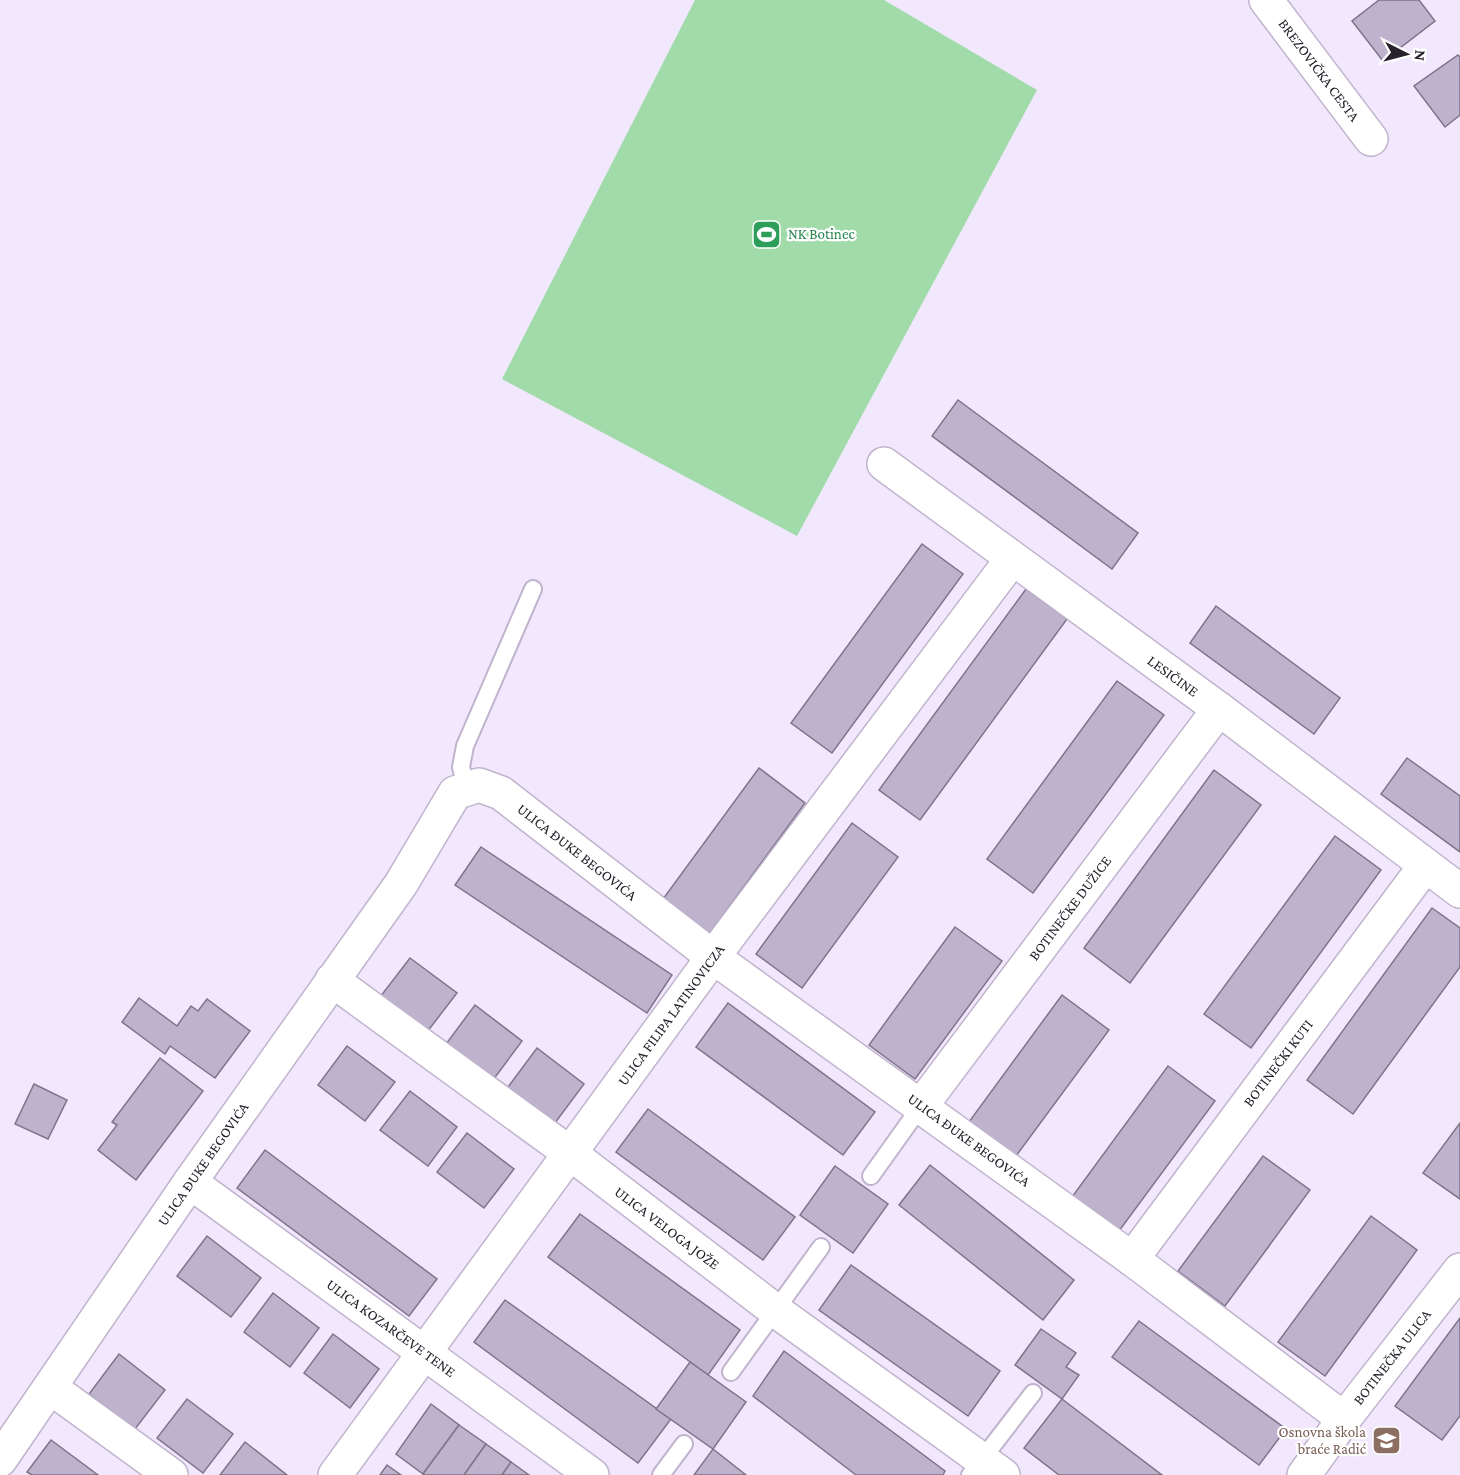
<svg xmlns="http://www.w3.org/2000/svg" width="1460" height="1475" viewBox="0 0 1460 1475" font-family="'Crimson Pro',serif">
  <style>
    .green { fill: #a0dba9 }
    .building { fill: #beb3cc; stroke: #7f748b; stroke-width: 1.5 }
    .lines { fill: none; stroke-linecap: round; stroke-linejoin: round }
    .lane-casing { stroke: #c0b4cd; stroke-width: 20 }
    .street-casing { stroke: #c0b4cd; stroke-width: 36 }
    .lane { stroke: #fff; stroke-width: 16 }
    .street { stroke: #fff; stroke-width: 33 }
    .labels { text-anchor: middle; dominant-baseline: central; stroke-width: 4.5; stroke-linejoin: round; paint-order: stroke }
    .street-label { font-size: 15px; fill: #27232c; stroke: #fff }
    .leisure-label { font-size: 15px; fill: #27864d; stroke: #fff; text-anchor: start }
    .education-label { font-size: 15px; fill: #785e54; stroke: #fff; text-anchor: end }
  </style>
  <rect width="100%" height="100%" fill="#f1e8fd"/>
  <polygon class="green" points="695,0 884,0 1037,90 797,536 502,379"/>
  <g class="building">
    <polygon points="1379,0 1419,0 1435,21 1383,61 1352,21"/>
    <polygon points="1458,55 1460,57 1460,115 1445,127 1414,86"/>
    <polygon points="958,400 1138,533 1112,569 932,436"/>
    <polygon points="922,544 963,574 832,753 791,723"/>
    <polygon points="1026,589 1067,619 920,820 879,790"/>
    <polygon points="1216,606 1340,698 1314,734 1190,643"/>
    <polygon points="1117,681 1164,715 1033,893 987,859"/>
    <polygon points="1407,758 1460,796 1460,852 1381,794"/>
    <polygon points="759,768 805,803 710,933 663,899"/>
    <polygon points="1214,770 1261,805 1130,983 1084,948"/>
    <polygon points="852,823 898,857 802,988 756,954"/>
    <polygon points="1335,836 1381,870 1251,1048 1204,1014"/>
    <polygon points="481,847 672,975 647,1013 455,885"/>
    <polygon points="1432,908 1460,928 1460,967 1353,1114 1307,1080"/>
    <polygon points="955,927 1002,961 915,1079 869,1045"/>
    <polygon points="410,958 457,993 427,1032 380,997"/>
    <polygon points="1062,995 1109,1030 1013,1160 966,1126"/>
    <polygon points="139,998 177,1026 191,1006 198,1011 207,999 250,1031 215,1078 170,1046 165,1054 122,1022"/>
    <polygon points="728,1003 875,1112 843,1155 696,1047"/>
    <polygon points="475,1005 522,1041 493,1080 446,1044"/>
    <polygon points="347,1046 395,1082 365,1121 318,1085"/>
    <polygon points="537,1048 584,1084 555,1123 508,1087"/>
    <polygon points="160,1058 203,1091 136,1180 98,1150 117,1125 112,1122"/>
    <polygon points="1168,1066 1215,1101 1119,1231 1072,1197"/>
    <polygon points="34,1084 67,1100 48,1139 15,1124"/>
    <polygon points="410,1091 457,1127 428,1166 380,1130"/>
    <polygon points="648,1109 795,1217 763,1260 616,1152"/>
    <polygon points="1460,1123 1460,1199 1423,1173"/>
    <polygon points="467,1133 514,1169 484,1208 437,1172"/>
    <polygon points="265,1150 437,1279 409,1316 237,1188"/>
    <polygon points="1263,1156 1310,1190 1225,1306 1178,1271"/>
    <polygon points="930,1165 1074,1280 1043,1320 899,1205"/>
    <polygon points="835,1166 888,1204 853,1253 800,1215"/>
    <polygon points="580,1214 740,1330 708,1375 548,1257"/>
    <polygon points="1371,1216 1417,1250 1325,1376 1278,1342"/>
    <polygon points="207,1236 261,1278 231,1317 177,1276"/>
    <polygon points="851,1265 1000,1371 968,1416 819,1310"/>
    <polygon points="273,1293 319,1328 290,1367 244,1332"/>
    <polygon points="505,1300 671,1419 638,1463 474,1342"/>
    <polygon points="1460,1318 1460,1416 1442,1440 1395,1406"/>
    <polygon points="1139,1321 1286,1429 1259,1465 1112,1357"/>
    <polygon points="1041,1329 1076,1353 1066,1367 1079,1375 1062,1399 1015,1365"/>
    <polygon points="333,1334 379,1369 350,1408 304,1373"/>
    <polygon points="784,1351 945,1471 943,1475 856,1475 753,1396"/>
    <polygon points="119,1354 165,1390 135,1429 89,1394"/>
    <polygon points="690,1362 746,1402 713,1449 656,1409"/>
    <polygon points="187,1399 233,1434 203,1473 157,1438"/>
    <polygon points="1062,1399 1162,1475 1059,1475 1024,1448"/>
    <polygon points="431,1404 459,1425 423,1474 396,1454"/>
    <polygon points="459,1425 486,1444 464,1475 425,1475 423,1474"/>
    <polygon points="51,1440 98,1475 32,1475 27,1472"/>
    <polygon points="245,1442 287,1475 220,1475"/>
    <polygon points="486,1444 511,1462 502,1475 464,1475"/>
    <polygon points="713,1449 746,1475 694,1475"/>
    <polygon points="511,1462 529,1475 502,1475"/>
    <polygon points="387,1465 401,1475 380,1475"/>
  </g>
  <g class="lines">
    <defs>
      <g id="lane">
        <polyline points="466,787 461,767 465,746 533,589"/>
        <polyline points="871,1176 921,1106"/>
        <polyline points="731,1372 821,1247"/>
        <polyline points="661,1475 684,1444"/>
        <polyline points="970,1475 1033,1393"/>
      </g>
      <g id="street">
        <polyline points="1266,0 1371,139"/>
        <polyline points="884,464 1219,709 1460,891"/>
        <polyline points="332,980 571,1154 772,1308 1003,1475"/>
        <polyline points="921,1106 1219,709"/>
        <polyline points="190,1182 592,1475"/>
        <polyline points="1132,1259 1425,866"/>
        <polyline points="51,1388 171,1475"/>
        <polyline points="0,1460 190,1182 401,884 455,793 479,785 501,793 713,957 1132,1259 1344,1419"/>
        <polyline points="335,1475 713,957 1012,559"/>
        <polyline points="1304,1475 1344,1419 1460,1270"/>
      </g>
    </defs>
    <use href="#lane" class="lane-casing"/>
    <use href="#street" class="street-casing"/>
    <use href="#lane" class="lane"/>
    <use href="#street" class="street"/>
  </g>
  <defs>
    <symbol id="stadium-square" viewBox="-11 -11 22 22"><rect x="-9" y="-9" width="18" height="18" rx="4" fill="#2e9e5b" stroke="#fff"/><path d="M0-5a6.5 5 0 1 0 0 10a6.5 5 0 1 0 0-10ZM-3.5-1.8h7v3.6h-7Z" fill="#fff"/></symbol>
    <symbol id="school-square" viewBox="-11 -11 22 22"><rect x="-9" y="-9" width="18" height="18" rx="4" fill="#8d6e63" stroke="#fff"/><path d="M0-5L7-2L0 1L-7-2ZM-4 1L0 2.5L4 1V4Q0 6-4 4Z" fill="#fff"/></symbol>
  </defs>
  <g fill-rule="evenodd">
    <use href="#stadium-square" x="750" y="218" width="33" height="33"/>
    <use href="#school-square" x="1370" y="1424" width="33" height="33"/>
  </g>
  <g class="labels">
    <g class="street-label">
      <text transform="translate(1319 70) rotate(53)">BREZOVIČKA CESTA</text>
      <text transform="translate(1173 676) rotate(36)">LESIČINE</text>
      <text transform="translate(577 852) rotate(38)">ULICA ĐUKE BEGOVIĆA</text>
      <text transform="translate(1070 908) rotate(-53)">BOTINEČKE DUŽICE</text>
      <text transform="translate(671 1015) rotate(-54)">ULICA FILIPA LATINOVICZA</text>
      <text transform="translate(1278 1063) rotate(-53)">BOTINEČKI KUTI</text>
      <text transform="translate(969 1140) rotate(36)">ULICA ĐUKE BEGOVIĆA</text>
      <text transform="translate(203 1164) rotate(-55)">ULICA ĐUKE BEGOVIĆA</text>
      <text transform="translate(667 1228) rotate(37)">ULICA VELOGA JOŽE</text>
      <text transform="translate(391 1328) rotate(36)">ULICA KOZARČEVE TENE</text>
      <text transform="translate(1392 1357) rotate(-52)">BOTINEČKA ULICA</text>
    </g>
    <g class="leisure-label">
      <text x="788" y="234">NK Botinec</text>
    </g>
    <g class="education-label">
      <text x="1366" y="1432">Osnovna škola<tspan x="1366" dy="17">braće Radić</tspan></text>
    </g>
  </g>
  <g transform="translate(1406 54) rotate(96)" stroke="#ffffff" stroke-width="4.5" paint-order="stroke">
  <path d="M0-4.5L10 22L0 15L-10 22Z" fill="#27232c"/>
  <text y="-9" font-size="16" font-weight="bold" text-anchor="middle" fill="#27232c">N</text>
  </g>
</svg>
